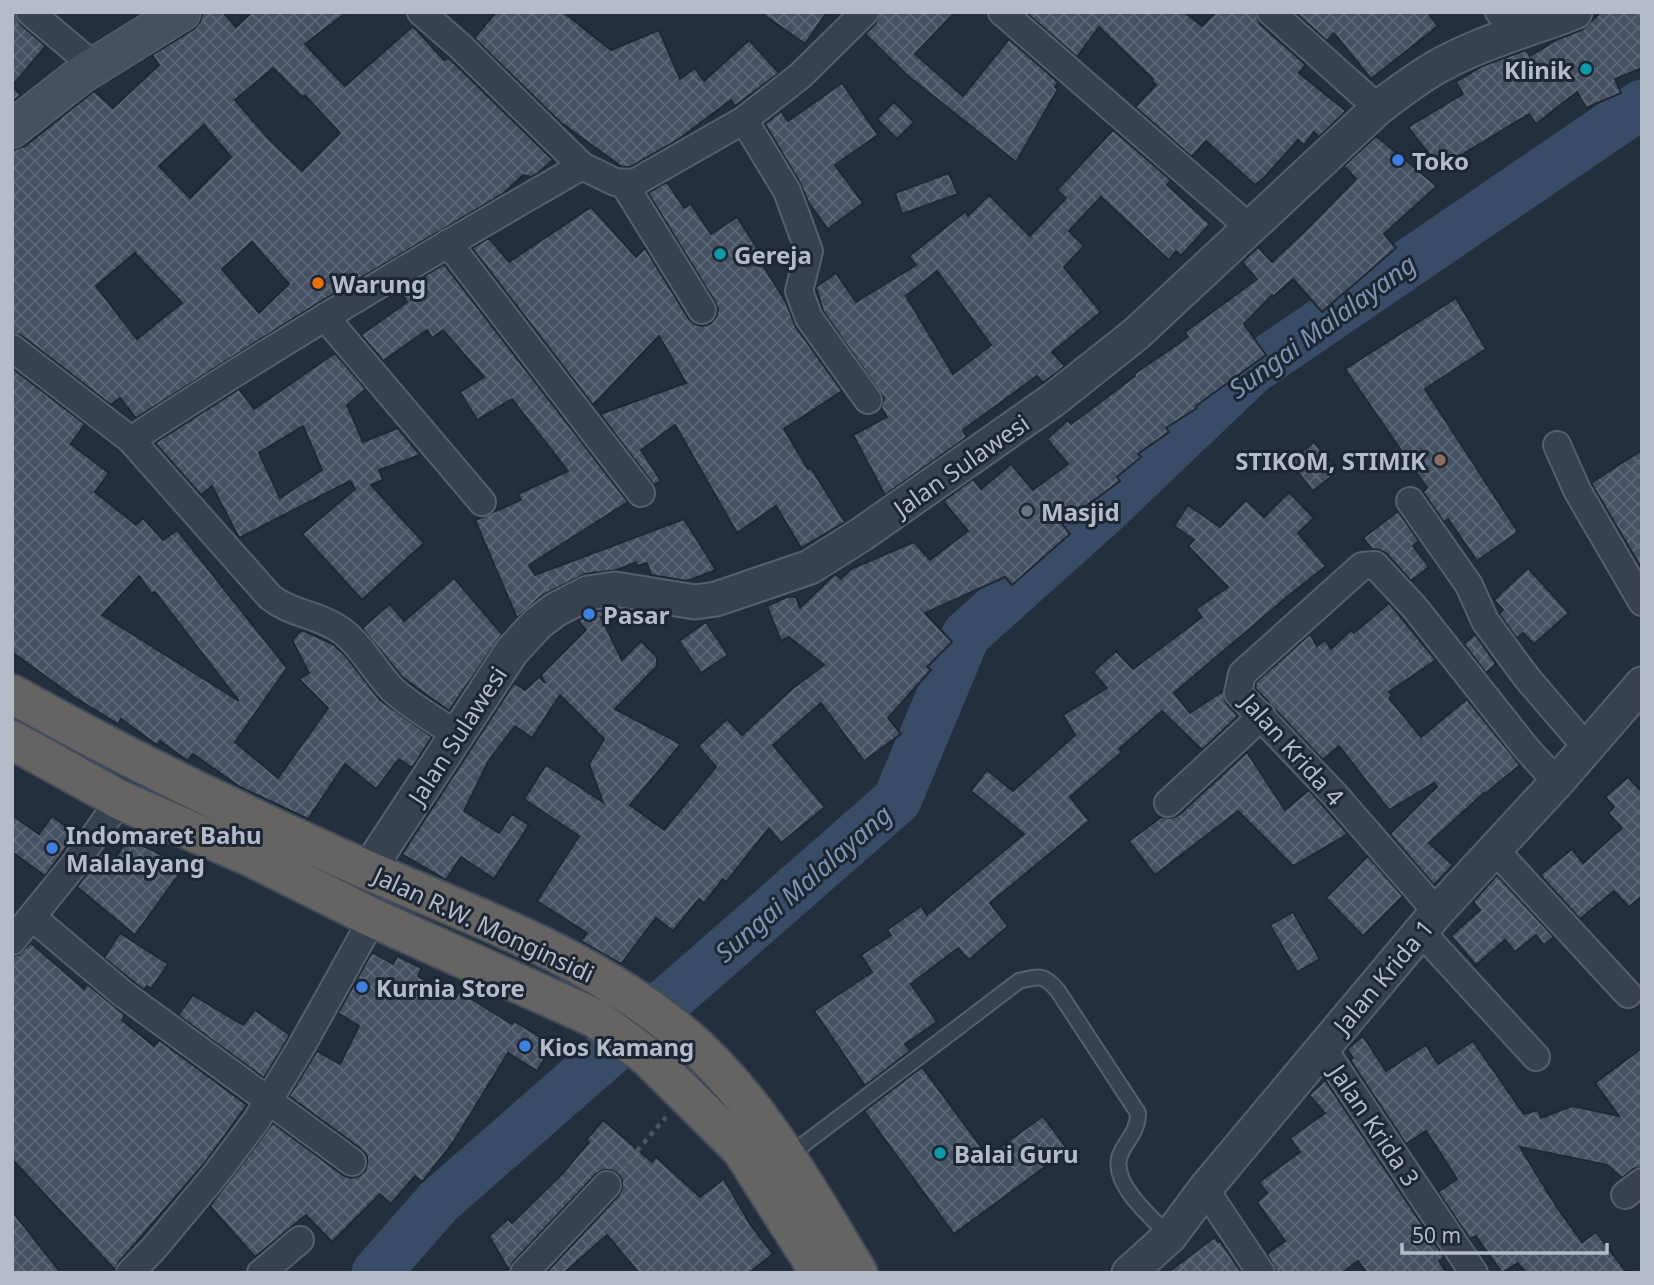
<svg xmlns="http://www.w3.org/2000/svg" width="1654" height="1285" viewBox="0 0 1654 1285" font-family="'Noto Sans',sans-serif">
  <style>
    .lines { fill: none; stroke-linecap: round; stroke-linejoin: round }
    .river { stroke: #394c67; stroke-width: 49 }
    .building { fill: url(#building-cross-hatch); stroke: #1f2835; stroke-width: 2; fill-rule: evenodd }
    .service-casing { stroke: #565f6c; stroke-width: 18 }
    .minor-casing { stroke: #565f6c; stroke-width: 30 }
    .tertiary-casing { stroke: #565f6c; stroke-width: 37 }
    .secondary-casing { stroke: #565f6c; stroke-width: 40 }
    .trunk-casing { stroke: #434c59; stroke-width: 42 }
    .path { stroke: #44595c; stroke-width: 4.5; stroke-dasharray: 5 5; stroke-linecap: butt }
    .service { stroke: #38414e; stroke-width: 14 }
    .minor { stroke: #38414e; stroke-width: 26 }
    .tertiary { stroke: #38414e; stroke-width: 33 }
    .secondary { stroke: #465061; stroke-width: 37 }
    .trunk { stroke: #656462; stroke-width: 38 }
    .culture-dot { fill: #0f9aa8; stroke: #1d2633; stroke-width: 2.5 }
    .shop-dot { fill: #3f7fe0; stroke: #1d2633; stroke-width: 2.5 }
    .food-dot { fill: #e8710a; stroke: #1d2633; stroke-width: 2.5 }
    .education-dot { fill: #8d6e63; stroke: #1d2633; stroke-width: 2.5 }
    .worship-dot { fill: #6b7280; stroke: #1d2633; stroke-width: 2.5 }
    .labels { text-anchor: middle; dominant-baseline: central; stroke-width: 6; stroke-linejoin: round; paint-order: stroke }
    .poi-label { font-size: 24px; font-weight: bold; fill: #b4bcc9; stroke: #1d2633; text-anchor: start }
    .street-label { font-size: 24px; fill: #b4bcc9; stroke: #1d2633 }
    .water-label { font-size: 26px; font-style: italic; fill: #7c92b1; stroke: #1d2633 }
  </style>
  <defs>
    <pattern id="building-cross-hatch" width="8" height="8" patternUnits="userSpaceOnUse" patternTransform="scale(1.75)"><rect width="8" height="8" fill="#455162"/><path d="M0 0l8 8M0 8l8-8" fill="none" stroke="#5d6877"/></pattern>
  </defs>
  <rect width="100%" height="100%" fill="#242f3e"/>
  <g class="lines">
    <polyline class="river" points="376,1273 439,1201 897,800 966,635 1102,513 1252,370 1642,104"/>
  </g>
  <g class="building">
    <polygon points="12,12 15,12 20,24 46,46 12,86 21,95 12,102"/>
    <path d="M203,12H223L236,27L252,12H347L305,44L345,86L413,26L444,60L449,58L553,160L537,174L531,177L523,175L504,193L315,305L136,418L120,398L111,405L22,336L12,333V150L25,146L94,91L113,108L159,65L152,55L194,29L200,22ZM273,68L302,97L305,95L340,133L302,171L268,138L235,100ZM204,125L231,157L190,198L159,166ZM252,242L289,284L259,313L222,269ZM135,253L182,303L137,339L96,286Z"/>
    <polygon points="496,12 563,12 611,50 659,30 680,79 695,68 704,81 749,40 779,73 735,106 731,100 679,139 630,167 622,167 560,122 474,38"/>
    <polygon points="760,12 827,12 805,44"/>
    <polygon points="880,12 955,12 915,54 963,96 1009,39 1058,82 1055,87 1058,89 1016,162 908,76 865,34 876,23"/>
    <polygon points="1031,12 1184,12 1202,26 1216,12 1256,12 1260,24 1306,65 1299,73 1346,111 1319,137 1314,132 1304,145 1298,140 1263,179 1255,185 1206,141 1192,157 1135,107 1156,85 1152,81 1153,79 1099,27 1077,57 1029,15"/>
    <polygon points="1295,12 1427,12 1438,26 1371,79 1334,33 1327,41"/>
    <polygon points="1601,12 1642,12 1642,68 1615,79 1621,93 1586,108 1577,92 1536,124 1529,114 1440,168 1408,127 1463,94 1456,82 1482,66 1526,50 1530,56 1558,39 1582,30"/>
    <polygon points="842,83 878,135 835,165 863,203 828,229 808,202 800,183 765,124 781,111 788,121"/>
    <polygon points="894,102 914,122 897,139 877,119"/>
    <path d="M1113,130L1171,180L1167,185L1210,224L1181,256L1176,251L1169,260L1101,197L1069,231L1084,246L1064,267L1101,312L1052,352L1065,366L1043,383L1037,376L963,430L967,437L885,495L853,435L887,417L881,408L884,398L823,311L816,287L836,273L856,302L916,265L909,256L966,211L968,216L989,195L1030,236L1066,198L1057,190ZM937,271L991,345L953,374L906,296Z"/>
    <polygon points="1376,136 1437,186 1384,234 1396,248 1322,312 1293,279 1273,297 1272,295 1244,324 1266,355 1196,406 1197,408 1166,428 1169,432 1138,454 1141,457 1117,477 1120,481 1062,524 1070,534 1012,585 1005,577 925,613 952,642 927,667 931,670 888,718 901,734 864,761 821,703 773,745 825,807 781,843 769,828 726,882 723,879 704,903 699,899 673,931 656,918 621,964 581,941 587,933 537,901 579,836 524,799 546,765 603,802 589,764 604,739 560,695 532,738 515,726 489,760 464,811 499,833 512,814 529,825 494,879 461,857 446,880 402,854 514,683 525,690 539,677 545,683 541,675 586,630 578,620 594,612 602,610 605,614 601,617 622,660 641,641 657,657 657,666 615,709 681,744 630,805 664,830 716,767 698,746 727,719 742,735 793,688 824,665 789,637 781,641 767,606 787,597 796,597 800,608 835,574 841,579 851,569 914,542 930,560 968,531 943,501 973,479 981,489 1011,464 1033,490 1068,464 1047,439 1068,420 1071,424 1135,376 1134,374 1188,337 1185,332 1257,279 1242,262 1258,247 1272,262 1307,229 1356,179 1344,166"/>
    <polygon points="949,173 958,194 902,214 895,193"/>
    <polygon points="667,182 684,208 691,204 711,234 737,217 761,254 757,256 786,302 796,327 842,391 784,429 808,469 811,468 845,522 801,548 776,506 737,533 675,425 641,450 661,481 654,485 600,414 686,383 659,336 593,405 472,248 489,238 509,262 591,207 636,257 645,248 689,319 695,324 703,326 710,324 716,317 718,309 715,302 648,193"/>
    <polygon points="444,264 628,502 529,565 535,575 684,519 716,570 687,581 651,575 647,563 637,566 636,562 617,570 585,574 543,595 517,618 475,520 521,500 518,494 568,471 512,399 477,420 460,392 484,377 443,330 432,338 427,330 383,361 361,335 407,302 400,291"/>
    <polygon points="1456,298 1486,349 1425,389 1518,532 1477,561 1448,519 1444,522 1423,492 1427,488 1345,369"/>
    <path d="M335,353L366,389L347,405L363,442L398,428L420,455L379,470L383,480L371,485L424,543L362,600L302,534L355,489L350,481L239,538L212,486L201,495L155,443L239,389L254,409ZM303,426L322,470L280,498L259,453Z"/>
    <path d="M12,368L85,424L71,444L109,473L95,492L136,525L143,518L163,540L177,530L287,668L235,742L278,778L328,708L299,679L309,673L292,640L302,630L333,644L344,654L380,700L432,737L412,768L399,759L376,789L345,764L308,819L240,787L193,754L188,761L160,741L157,745L121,719L118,724L74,697L12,652ZM139,576L152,594L155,592L239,701L102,615Z"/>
    <polygon points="1314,442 1338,471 1313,491 1290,462"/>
    <polygon points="1642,450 1642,569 1591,483"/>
    <polygon points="1289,492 1314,518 1298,533 1326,566 1287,597 1174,693 1190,713 1223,691 1226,703 1238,716 1202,750 1162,711 1119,749 1122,752 1070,797 1089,821 990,903 1008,926 969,960 958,948 911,984 937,1022 905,1044 910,1051 865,1086 814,1011 872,972 861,955 891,935 887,930 921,906 927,915 1024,834 971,791 987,770 1013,791 1075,735 1063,715 1107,688 1093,672 1116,651 1133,669 1202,617 1196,609 1228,587 1188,546 1194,540 1174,526 1188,505 1220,527 1246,500 1264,517"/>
    <polygon points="1398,511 1419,541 1413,546 1429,567 1411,581 1387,554 1380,550 1372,549 1363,538"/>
    <polygon points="1528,568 1569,613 1534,644 1523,633 1517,638 1499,614 1503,610 1494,600"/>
    <polygon points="454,578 502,634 449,711 402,677 362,628 390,604 404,621"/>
    <polygon points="1389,603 1436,660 1389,692 1392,695 1389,698 1421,737 1467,699 1520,765 1485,794 1484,793 1429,843 1453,865 1434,885 1390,834 1437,787 1434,783 1389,810 1339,746 1323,760 1255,688 1256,682 1310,634 1317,646 1325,640 1331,649 1351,630 1354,633"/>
    <polygon points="706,622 728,655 701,673 679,641"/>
    <polygon points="1475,634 1496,664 1486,673 1464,644"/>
    <polygon points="1247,752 1285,810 1309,790 1348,834 1293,866 1238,811 1155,875 1129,841 1161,817 1171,818 1179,815"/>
    <polygon points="1628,777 1642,792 1642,896 1629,907 1614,891 1580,919 1540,875 1572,849 1583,863 1622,828 1608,813 1614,807 1605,797"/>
    <polygon points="12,815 39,834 52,816 76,834 45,876 12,852"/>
    <polygon points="129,839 185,866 135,935 77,887 102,852 113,860"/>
    <polygon points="1368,856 1403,896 1363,936 1326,898"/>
    <polygon points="1497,875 1554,937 1544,945 1536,935 1515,952 1505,940 1476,965 1451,936 1480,910 1473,902"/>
    <polygon points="1293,912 1320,959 1297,972 1270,925"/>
    <polygon points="120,933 168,964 151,989 147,986 144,990 104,958"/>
    <polygon points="31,943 84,989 87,984 125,1015 122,1020 154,1046 159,1040 247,1105 204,1164 119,1262 115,1270 12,1159 12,956 18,955"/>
    <polygon points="372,952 393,964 397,956 422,968 418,976 455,998 459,991 512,1024 514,1021 553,1045 537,1071 508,1053 454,1141 422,1182 415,1176 391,1204 380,1194 332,1242 306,1215 255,1257 210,1206 273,1123 343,1175 351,1178 359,1176 365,1171 367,1164 367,1156 361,1149 289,1096 317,1051 340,1064 359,1026 338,1013"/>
    <polygon points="193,995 243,1025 255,1010 290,1035 264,1078 178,1015"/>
    <polygon points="1363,1036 1386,1071 1426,1045 1438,1064 1473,1041 1524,1114 1538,1110 1541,1118 1572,1106 1619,1116 1595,1083 1642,1048 1642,1167 1633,1169 1622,1178 1607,1165 1520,1147 1556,1206 1582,1242 1596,1232 1627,1273 1526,1273 1518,1263 1502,1273 1476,1236 1470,1239 1438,1192 1457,1179 1426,1131 1406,1144 1350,1060 1353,1058 1347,1049"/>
    <polygon points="922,1067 988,1156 1043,1116 1068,1150 954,1234 864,1111"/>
    <polygon points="1325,1080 1444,1257 1439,1261 1447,1273 1367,1273 1358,1261 1342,1273 1277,1273 1267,1254 1285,1241 1257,1202 1267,1193 1259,1182 1300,1152 1290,1138 1325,1113 1309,1095"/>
    <polygon points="603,1120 652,1162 656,1157 700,1197 724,1179 750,1224 773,1254 749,1273 639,1273 607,1235 564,1273 546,1273 619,1195 622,1188 622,1180 618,1174 611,1170 603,1170 596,1174 513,1262 509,1270 489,1236 508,1219 512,1223 563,1173 589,1142 586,1140"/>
    <polygon points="12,1211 61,1273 12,1273"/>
    <polygon points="1215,1237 1218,1242 1220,1241 1242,1273 1167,1273"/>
  </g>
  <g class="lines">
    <defs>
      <path id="service" d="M787,1157L1019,981C1039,976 1044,974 1058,991L1138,1113C1138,1131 1128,1138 1121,1153C1107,1181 1153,1219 1170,1236"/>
      <g id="minor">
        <polyline points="30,12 94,66"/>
        <polyline points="421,12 460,46 582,166 615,182 634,183 744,120 801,75 865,12"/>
        <polyline points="1002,12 1250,228"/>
        <polyline points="1271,12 1378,108"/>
        <polyline points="1499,12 1518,33"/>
        <polyline points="744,120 787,191 809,251 799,291 809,318 868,400"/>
        <polyline points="624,184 702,310"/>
        <polyline points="448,243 641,493"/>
        <polyline points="325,317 482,502"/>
        <path d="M12,348L131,440L270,597C293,615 319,614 342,631C362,646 374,670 391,688C408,705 437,721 457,735"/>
        <path d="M131,440C278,343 429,254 582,166"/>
        <polyline points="1557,445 1577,490 1642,602"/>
        <polyline points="1410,501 1469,585 1485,621 1527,678 1587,748"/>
        <polyline points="1168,803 1262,716"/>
        <polyline points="1495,850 1628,994"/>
        <polyline points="1437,912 1335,795 1238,693 1242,674 1362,566 1375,565 1415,608 1526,748 1557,782"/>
        <polyline points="32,917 122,993 352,1162"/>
        <polyline points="1422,933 1536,1057"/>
        <polyline points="12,941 73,866 120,800"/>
        <polyline points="1322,1047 1474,1273"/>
        <polyline points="1205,1189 1261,1273"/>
        <polyline points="1625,1195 1642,1182"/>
        <polyline points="130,1273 155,1247 216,1174 256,1121 301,1047 373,918"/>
        <polyline points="261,1273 300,1240"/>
        <polyline points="524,1273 607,1185"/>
      </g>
      <g id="tertiary">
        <path d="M368,870L512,651L538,623L555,610L588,593L615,589L695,602L716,599L810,567L862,534L1053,400L1136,334L1378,108C1395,95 1412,82 1430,71C1474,44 1528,30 1575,12"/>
        <polyline points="1129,1273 1170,1236 1205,1189 1437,912 1557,782 1642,684"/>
      </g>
      <polyline id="secondary" points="12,129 82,74 182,12"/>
      <g id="trunk">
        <path d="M12,694C127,759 246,816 367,870C473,916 585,955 676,1029C755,1093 806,1187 858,1273"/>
        <polyline points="12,740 120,800 251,857 373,918 595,1018 648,1057 741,1149 820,1273"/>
      </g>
    </defs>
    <use href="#service" class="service-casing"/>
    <use href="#minor" class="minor-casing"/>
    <use href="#tertiary" class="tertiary-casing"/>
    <use href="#secondary" class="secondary-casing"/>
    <use href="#trunk" class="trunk-casing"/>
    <polyline class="path" points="624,1166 666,1117"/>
    <use href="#service" class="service"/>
    <use href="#minor" class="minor"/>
    <use href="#tertiary" class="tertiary"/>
    <use href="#secondary" class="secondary"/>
    <use href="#trunk" class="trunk"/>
  </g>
  <g class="culture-dot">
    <circle cx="1586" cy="69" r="7"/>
    <circle cx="720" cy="254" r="7"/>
    <circle cx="940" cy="1153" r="7"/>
  </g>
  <g class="shop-dot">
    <circle cx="1398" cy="160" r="7"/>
    <circle cx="589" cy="614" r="7"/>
    <circle cx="52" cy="848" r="7"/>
    <circle cx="362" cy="987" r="7"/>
    <circle cx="525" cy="1046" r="7"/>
  </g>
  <circle class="food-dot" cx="318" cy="283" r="7"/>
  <circle class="education-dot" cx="1440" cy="460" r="7"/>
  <circle class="worship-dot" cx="1027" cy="511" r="7"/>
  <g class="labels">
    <g class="poi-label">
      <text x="1572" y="69" text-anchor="end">Klinik</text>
      <text x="1412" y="160">Toko</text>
      <text x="734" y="254">Gereja</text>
      <text x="332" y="283">Warung</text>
      <text x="1426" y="460" text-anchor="end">STIKOM, STIMIK</text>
      <text x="1041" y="511">Masjid</text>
      <text x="603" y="614">Pasar</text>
      <text x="66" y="834">Indomaret Bahu<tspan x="66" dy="28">Malalayang</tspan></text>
      <text x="376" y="987">Kurnia Store</text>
      <text x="539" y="1046">Kios Kamang</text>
      <text x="954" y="1153">Balai Guru</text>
    </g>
    <g class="street-label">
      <text transform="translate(961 465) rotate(-35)">Jalan Sulawesi</text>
      <text transform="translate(457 735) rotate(-57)">Jalan Sulawesi</text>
      <text transform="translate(1293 749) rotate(48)">Jalan Krida 4</text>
      <text transform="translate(484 924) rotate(25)">Jalan R.W. Monginsidi</text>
      <text transform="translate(1383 976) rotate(-50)">Jalan Krida 1</text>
      <text transform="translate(1375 1125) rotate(56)">Jalan Krida 3</text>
    </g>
    <g class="water-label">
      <text transform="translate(1322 326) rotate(-36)">Sungai Malalayang</text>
      <text transform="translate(803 883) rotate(-41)">Sungai Malalayang</text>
    </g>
  </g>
  <rect width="1654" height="1285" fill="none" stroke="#b4bcc9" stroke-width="28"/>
  <path d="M1402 1243v10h205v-10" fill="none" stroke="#b4bcc9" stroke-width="3.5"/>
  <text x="1412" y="1243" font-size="21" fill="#b4bcc9" stroke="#1d2633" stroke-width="5" paint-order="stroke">50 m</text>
</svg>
